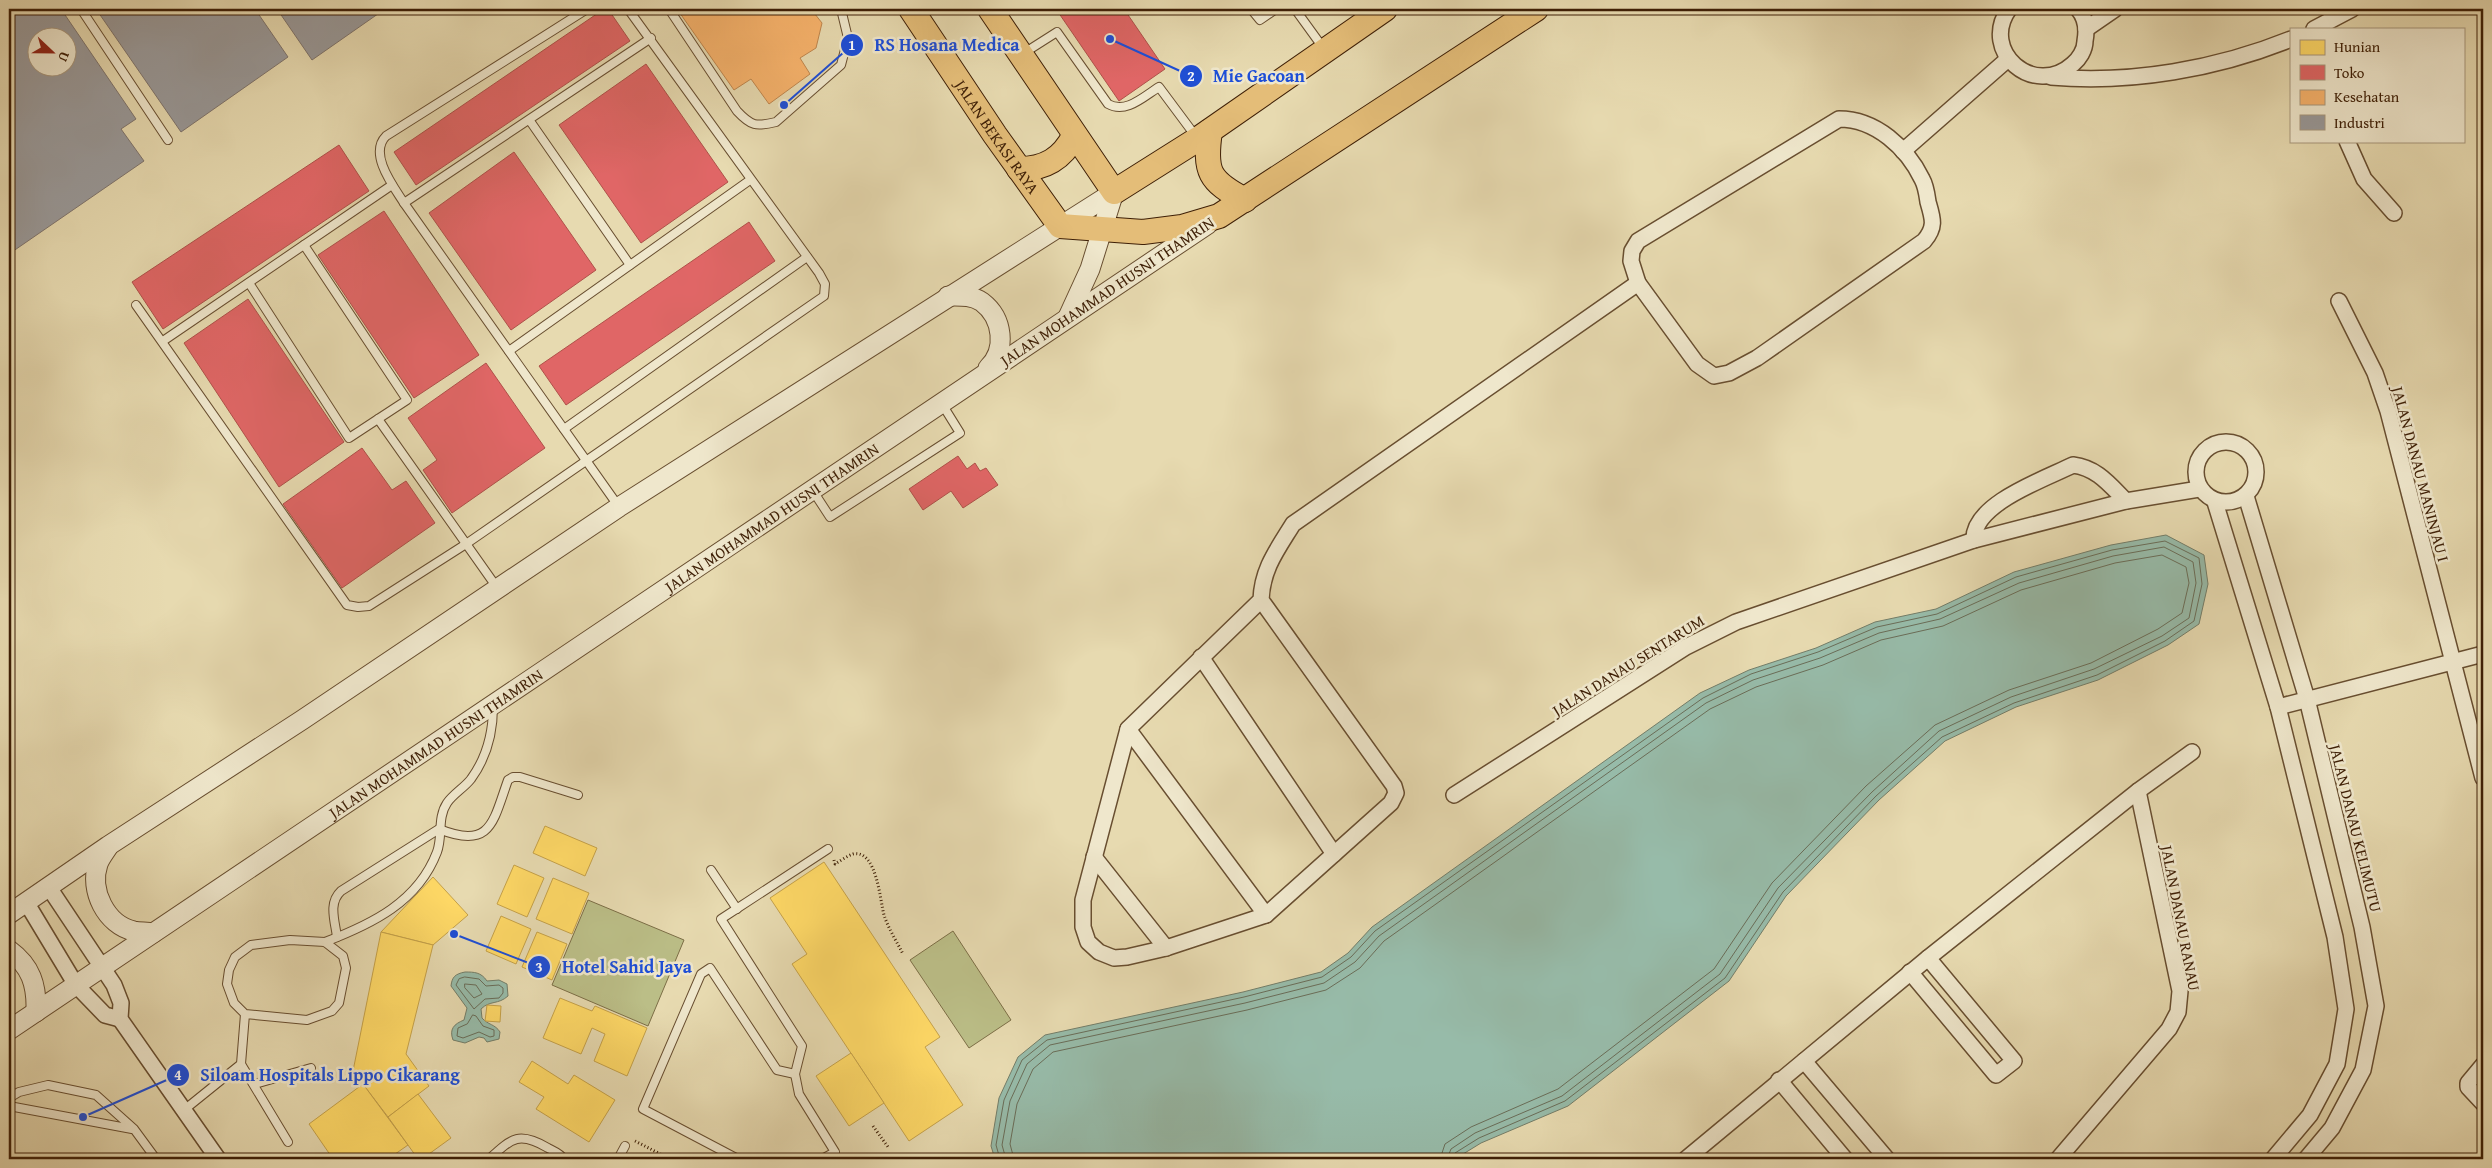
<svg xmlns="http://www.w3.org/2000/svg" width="2492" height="1168" viewBox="0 0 2492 1168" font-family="'Gentium Book Plus',serif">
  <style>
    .green { fill: #bbbe87; stroke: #7c6e46 }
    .water { fill: #97bba9; stroke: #737d68 }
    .homes { fill: #ffd966; stroke: #c5a149 }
    .shops { fill: #e06666; stroke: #af5149 }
    .health { fill: #f6b26b; stroke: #bf864d }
    .industry { fill: #999; stroke: #7e746d; fill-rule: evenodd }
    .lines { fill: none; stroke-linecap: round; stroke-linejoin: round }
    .shore { stroke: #6a6d58; stroke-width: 1 }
    .service-casing { stroke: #684e30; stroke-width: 10 }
    .minor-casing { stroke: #684e30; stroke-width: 18 }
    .tertiary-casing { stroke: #684e30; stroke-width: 21 }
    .primary-casing { stroke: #3e1f06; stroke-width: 26 }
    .path { stroke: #3e1f06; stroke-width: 3; stroke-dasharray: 1 2.5; stroke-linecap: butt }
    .service { stroke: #efe7cc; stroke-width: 8 }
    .minor { stroke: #efe7cc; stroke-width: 15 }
    .tertiary { stroke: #efe7cc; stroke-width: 19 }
    .primary { stroke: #e4bd78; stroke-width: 24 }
    .labels { text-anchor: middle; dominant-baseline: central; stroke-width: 5; stroke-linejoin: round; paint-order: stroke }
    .street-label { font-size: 16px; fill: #3e1f06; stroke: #efe7cc }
    .leader { fill: none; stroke: #1d4ed8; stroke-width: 2 }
    .callout-dot { fill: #1d4ed8; stroke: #efe7cc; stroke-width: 2 }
    .mark-label { font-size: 15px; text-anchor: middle; font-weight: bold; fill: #fff }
    .callout-label { font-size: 18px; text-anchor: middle; font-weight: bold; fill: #1d4ed8; stroke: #efe7cc; stroke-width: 5; stroke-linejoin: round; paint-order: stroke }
  </style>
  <rect width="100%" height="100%" fill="#e7dab0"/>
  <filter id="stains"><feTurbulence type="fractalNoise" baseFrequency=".004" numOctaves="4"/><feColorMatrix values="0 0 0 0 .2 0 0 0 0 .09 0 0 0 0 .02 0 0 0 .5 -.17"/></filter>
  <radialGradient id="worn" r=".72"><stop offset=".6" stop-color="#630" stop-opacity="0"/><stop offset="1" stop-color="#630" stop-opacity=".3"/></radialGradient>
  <g class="green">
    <polygon points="588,900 684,940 648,1026 552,985"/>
    <polygon points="953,931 1011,1020 969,1048 910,960"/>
  </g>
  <g class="water">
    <polygon points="2166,535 2204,555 2208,584 2199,624 2168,645 2098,680 2016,707 1945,741 1879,800 1786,896 1729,981 1568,1106 1481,1143 1455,1159 995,1159 991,1146 999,1098 1018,1057 1045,1035 1243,992 1321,972 1348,953 1372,927 1700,693 1749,670 1816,648 1875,622 1936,609 2014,572 2111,545"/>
    <path d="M465,972C474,972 481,972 487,981L499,980L507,984L508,996C498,1005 490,1000 481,1009L482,1018C488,1025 495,1024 500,1032L499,1039L487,1042L484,1038L479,1037L465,1043L453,1040C449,1029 454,1024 464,1020L467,1008L451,986C452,977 455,974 465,972Z"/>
  </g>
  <g class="homes">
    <polygon points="545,826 597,848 585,876 533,853"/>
    <polygon points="824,862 940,1037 925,1047 963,1105 909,1141 792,964 807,954 770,898"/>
    <polygon points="514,865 544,878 527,917 497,904"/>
    <polygon points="433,877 468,915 433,945 381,932"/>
    <polygon points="553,878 589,893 572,934 536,919"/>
    <polygon points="501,916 531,929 516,964 486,951"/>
    <polygon points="381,932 433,945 406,1054 429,1086 388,1117 353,1071"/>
    <polygon points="537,932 567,944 552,980 522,967"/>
    <polygon points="560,998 592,1011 595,1006 647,1028 627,1076 594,1061 605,1034 592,1028 581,1054 543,1038"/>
    <polygon points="487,1005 501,1006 500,1022 485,1021"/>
    <polygon points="851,1053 884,1103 849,1126 816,1076"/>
    <polygon points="532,1061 568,1084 574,1075 615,1100 589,1142 536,1109 544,1097 519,1082"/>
    <polygon points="363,1084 408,1145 388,1159 333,1159 309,1124"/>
    <polygon points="418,1094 451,1138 422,1159 418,1159 388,1117"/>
  </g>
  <g class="shops">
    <polygon points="604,9 608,9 630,41 416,185 394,152"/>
    <polygon points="1056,9 1124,9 1165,69 1119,101"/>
    <polygon points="646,64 728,182 641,243 559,125"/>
    <polygon points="339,145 369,191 163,329 132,282"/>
    <polygon points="514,152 596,270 511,330 429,213"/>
    <polygon points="384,211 479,355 414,398 318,255"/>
    <polygon points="749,222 775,261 566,405 539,366"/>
    <polygon points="248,299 344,442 279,487 184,343"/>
    <polygon points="486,363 545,448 452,513 423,470 437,460 408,418"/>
    <polygon points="362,448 392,490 406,481 435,523 342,588 283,504"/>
    <polygon points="958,456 967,469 975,463 980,471 986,468 998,485 963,508 951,491 923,510 909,489"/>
  </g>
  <polygon class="health" points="677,9 811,9 822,23 816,48 800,58 810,74 769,104 751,79 734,90"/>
  <g class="industry">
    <path d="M9,9H61L136,119L121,129L144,161L9,254ZM38,38H68V68H38Z"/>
    <polygon points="96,9 255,9 288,57 181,132"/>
    <polygon points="277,9 385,9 312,60"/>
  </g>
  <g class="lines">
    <g class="shore">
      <polygon points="465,977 479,979 486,986 499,985 503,988 503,993 499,998 485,999 474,1009 456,985 459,979"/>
      <polygon points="465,984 476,985 482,994 474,998 465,988"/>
      <polygon points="473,1015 476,1016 483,1026 494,1030 494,1036 490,1037 479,1032 463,1038 457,1036 458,1028 467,1024"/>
      <polyline points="1000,1159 996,1145 1004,1100 1022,1060 1047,1040 1244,997 1322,977 1351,957 1375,931 1703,698 1751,674 1818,652 1877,627 1937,614 2016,577 2112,550 2165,541 2199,558 2202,584 2194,621 2165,641 2097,675 2014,703 1942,737 1876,796 1783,892 1725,978 1565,1101 1479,1138 1455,1153 1453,1159"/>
      <polyline points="1006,1159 1002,1145 1010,1101 1027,1064 1050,1045 1245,1003 1324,983 1355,962 1379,936 1706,703 1753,680 1820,658 1879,633 1940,619 2019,583 2113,556 2164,547 2193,562 2196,583 2189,618 2162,636 2094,669 2011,697 1939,731 1872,792 1778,888 1720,974 1562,1096 1475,1133 1451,1149 1447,1159"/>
      <polyline points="1014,1159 1010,1144 1017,1104 1033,1069 1053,1052 1247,1010 1326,990 1360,968 1384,941 1710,709 1756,687 1823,665 1881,640 1943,626 2021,590 2115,563 2162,555 2186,567 2189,583 2182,613 2158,629 2091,663 2009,690 1935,725 1866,786 1772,883 1714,969 1558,1089 1471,1127 1445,1144 1440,1159"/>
    </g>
    <defs>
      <g id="service">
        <polyline points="81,9 168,140"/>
        <path d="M587,9L386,136C368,154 394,187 404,203L619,507"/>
        <path d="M669,9L737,111C751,126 756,127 776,122L841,65L848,38L841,9"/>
        <polyline points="1251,9 1260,20 1276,9"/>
        <polyline points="1295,9 1324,49"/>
        <path d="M1024,53L1057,32L1108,104C1126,114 1143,97 1159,87L1197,138"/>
        <polyline points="530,121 630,265"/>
        <polyline points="404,203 651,38"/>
        <polyline points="249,283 349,438 407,400 304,245"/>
        <polyline points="136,305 347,605 358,607 369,606 466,544 824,296 825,284 819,273 628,9"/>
        <polyline points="163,341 392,185"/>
        <polyline points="509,351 750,180"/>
        <polyline points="378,419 498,589"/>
        <polyline points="564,429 807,257"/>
        <polyline points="813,491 830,517 960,433 942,404"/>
        <polyline points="711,870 737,909"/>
        <path d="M337,937C335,921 328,903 341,891L439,829C491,850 493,822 508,780L513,777H520L578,795"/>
        <path d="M325,942C372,924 418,902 437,852C443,836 437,818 447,803C453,794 464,788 471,779C487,757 493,733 493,707"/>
        <polyline points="241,1064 288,1142"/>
        <polyline points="255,1084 311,1068"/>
        <polyline points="9,1098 19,1092 48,1085 96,1095 134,1129 156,1159"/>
        <polyline points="9,1106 132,1129"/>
        <polyline points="184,1110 241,1064 245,1014 234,1003 227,984 229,970 235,957 251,945 290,940 325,942 343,956 346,968 339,1003 332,1011 307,1020 245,1014"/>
        <polyline points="9,1157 20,1159"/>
        <path d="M489,1159C512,1138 519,1131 548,1148C554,1151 561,1154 564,1159"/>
        <polyline points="618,1159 625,1146"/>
        <polyline points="738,1159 643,1109 701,974 710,968 777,1070 795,1074"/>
        <polyline points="822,1159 835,1152 799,1094 795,1074 802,1046 721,919 828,849"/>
      </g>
      <g id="minor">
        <path d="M2009,9C1979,51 2034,99 2073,64C2079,59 2085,50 2085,41C2087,30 2086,18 2078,9"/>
        <polyline points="2086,29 2115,9"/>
        <polyline points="2314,29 2352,9"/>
        <path d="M2051,77C2131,84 2217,69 2291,39"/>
        <path d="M1839,119C1876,119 1907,148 1922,179C1926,186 1927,195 1928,202C1933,219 1936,227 1924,241L1757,358L1729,373L1714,376L1697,364L1638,283L1631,261L1632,251L1638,241Z"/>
        <polyline points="2347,141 2364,179 2394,213"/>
        <polyline points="1903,151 2008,59"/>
        <polyline points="2339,301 2375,373 2388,411 2483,778"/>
        <circle cx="2226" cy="472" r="30"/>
        <polyline points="2246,496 2307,699 2362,927 2376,1006 2363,1070 2332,1128 2306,1159"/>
        <polyline points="2215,502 2278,707 2335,937 2346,1009 2337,1064 2310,1115 2273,1159"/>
        <path d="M1974,540C1972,504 2045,479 2073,465C2097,468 2109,484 2126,501"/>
        <path d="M1261,600L1128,729L1083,900V927L1088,942L1099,952L1114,958L1127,957L1166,948L1266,915L1391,803L1396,793L1394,786L1261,600C1262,569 1277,550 1293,524L1638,283"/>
        <polyline points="1201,657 1334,854"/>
        <polyline points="2278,707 2483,654"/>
        <polyline points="1128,729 1266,915"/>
        <polyline points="1454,795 1686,647 1736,622 1974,540 2126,501 2199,489"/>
        <polyline points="1094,857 1166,948"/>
        <polyline points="48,886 114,985 121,1003 120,1019 218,1159"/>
        <polyline points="26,902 76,985 105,1015 120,1019"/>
        <polyline points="1910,972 1996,1075 2014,1061 1928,958"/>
        <polyline points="1804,1061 1887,1159"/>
        <polyline points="2483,1065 2468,1083 2468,1087 2483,1103"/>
        <polyline points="1779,1080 1845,1159"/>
        <polyline points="1686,1159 1928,958 2138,791 2192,752"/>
        <polyline points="2058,1159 2169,1029 2178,1012 2180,991 2138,791"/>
      </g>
      <g id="tertiary">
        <path d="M948,296C960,296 972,295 982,302C1003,318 1007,350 988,368"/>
        <polyline points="1068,317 1090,269 1114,192"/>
        <path d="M108,847C105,852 100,858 98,864C89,890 106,925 134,931C140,932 147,932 153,933"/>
        <polyline points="9,914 108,846 302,720 619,507 1114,192"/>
        <path d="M9,950C31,966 37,985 36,1012"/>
        <path id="s1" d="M9,1030L1208,224"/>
      </g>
      <g id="primary">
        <path id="s2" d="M911,9L995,135L1060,226L1143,232L1182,227L1219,216L1536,9"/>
        <polyline points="990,9 1114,192 1198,139 1385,9"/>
        <path d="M1210,131C1204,172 1209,181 1245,200"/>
        <path d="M1019,169C1045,169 1062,159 1074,136"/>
      </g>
    </defs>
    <use href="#service" class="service-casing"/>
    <use href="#minor" class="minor-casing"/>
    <use href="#tertiary" class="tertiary-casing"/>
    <use href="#primary" class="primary-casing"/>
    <g class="path">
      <path d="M834,860L835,864C840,861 847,856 853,854C877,849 880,901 884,915C888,928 897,942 903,954"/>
      <polyline points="873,1126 888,1147"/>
      <polyline points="635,1141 670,1159"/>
    </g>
    <use href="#service" class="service"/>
    <use href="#minor" class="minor"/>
    <use href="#tertiary" class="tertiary"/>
    <use href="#primary" class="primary"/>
  </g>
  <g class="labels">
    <g class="street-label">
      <text stroke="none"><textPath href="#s2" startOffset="154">JALAN BEKASI RAYA</textPath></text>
      <text transform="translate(1107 291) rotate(-34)">JALAN MOHAMMAD HUSNI THAMRIN</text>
      <text transform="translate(2421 474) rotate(75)">JALAN DANAU MANINJAU I</text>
      <text stroke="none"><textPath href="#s1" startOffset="919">JALAN MOHAMMAD HUSNI THAMRIN</textPath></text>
      <text transform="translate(1628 665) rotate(-32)">JALAN DANAU SENTARUM</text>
      <text stroke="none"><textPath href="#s1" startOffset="514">JALAN MOHAMMAD HUSNI THAMRIN</textPath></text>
      <text transform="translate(2356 828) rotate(76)">JALAN DANAU KELIMUTU</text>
      <text transform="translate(2181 918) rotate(79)">JALAN DANAU RANAU</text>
    </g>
  </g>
  <path class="leader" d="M784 105L852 45M1110 39L1191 76M454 934L539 967M83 1117L178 1075"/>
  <g class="callout-dot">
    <circle cx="784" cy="105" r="5"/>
    <circle cx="1110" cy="39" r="5"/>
    <circle cx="454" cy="934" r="5"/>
    <circle cx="83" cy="1117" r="5"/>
    <circle cx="852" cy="45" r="12"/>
    <circle cx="1191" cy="76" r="12"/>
    <circle cx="539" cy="967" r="12"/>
    <circle cx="178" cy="1075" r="12"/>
  </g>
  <g class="mark-label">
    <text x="852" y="50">1</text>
    <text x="1191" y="81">2</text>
    <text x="539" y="972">3</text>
    <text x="178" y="1080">4</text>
  </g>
  <g class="callout-label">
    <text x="947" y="51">RS Hosana Medica</text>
    <text x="1259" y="82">Mie Gacoan</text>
    <text x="627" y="973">Hotel Sahid Jaya</text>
    <text x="330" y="1081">Siloam Hospitals Lippo Cikarang</text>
  </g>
  <rect width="2492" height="1168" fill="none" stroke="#e7dab0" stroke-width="30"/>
  <rect x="10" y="10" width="2472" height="1148" fill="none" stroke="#3e1f06" stroke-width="2.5"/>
  <rect x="15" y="15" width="2462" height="1138" fill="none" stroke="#3e1f06"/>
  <rect x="2290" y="28" width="175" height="115" fill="#efe7cc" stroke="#a8977d"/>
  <rect x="2300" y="40" width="25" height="15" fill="#ffd966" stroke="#a8977d"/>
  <text x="2334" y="52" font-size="15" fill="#3e1f06">Hunian</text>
  <rect x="2300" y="65" width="25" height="15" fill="#e06666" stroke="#a8977d"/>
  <text x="2334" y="78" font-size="15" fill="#3e1f06">Toko</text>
  <rect x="2300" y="90" width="25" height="15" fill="#f6b26b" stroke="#a8977d"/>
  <text x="2334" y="102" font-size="15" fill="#3e1f06">Kesehatan</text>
  <rect x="2300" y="115" width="25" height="15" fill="#999999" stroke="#a8977d"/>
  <text x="2334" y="128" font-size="15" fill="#3e1f06">Industri</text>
  <g transform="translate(52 52) rotate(112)"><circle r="24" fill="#efe7cc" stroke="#a8977d"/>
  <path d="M0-4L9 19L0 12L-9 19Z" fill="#8f2418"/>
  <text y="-8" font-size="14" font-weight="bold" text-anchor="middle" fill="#3e1f06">U</text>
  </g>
  <rect width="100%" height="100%" filter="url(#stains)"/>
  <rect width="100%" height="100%" fill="url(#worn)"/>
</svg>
